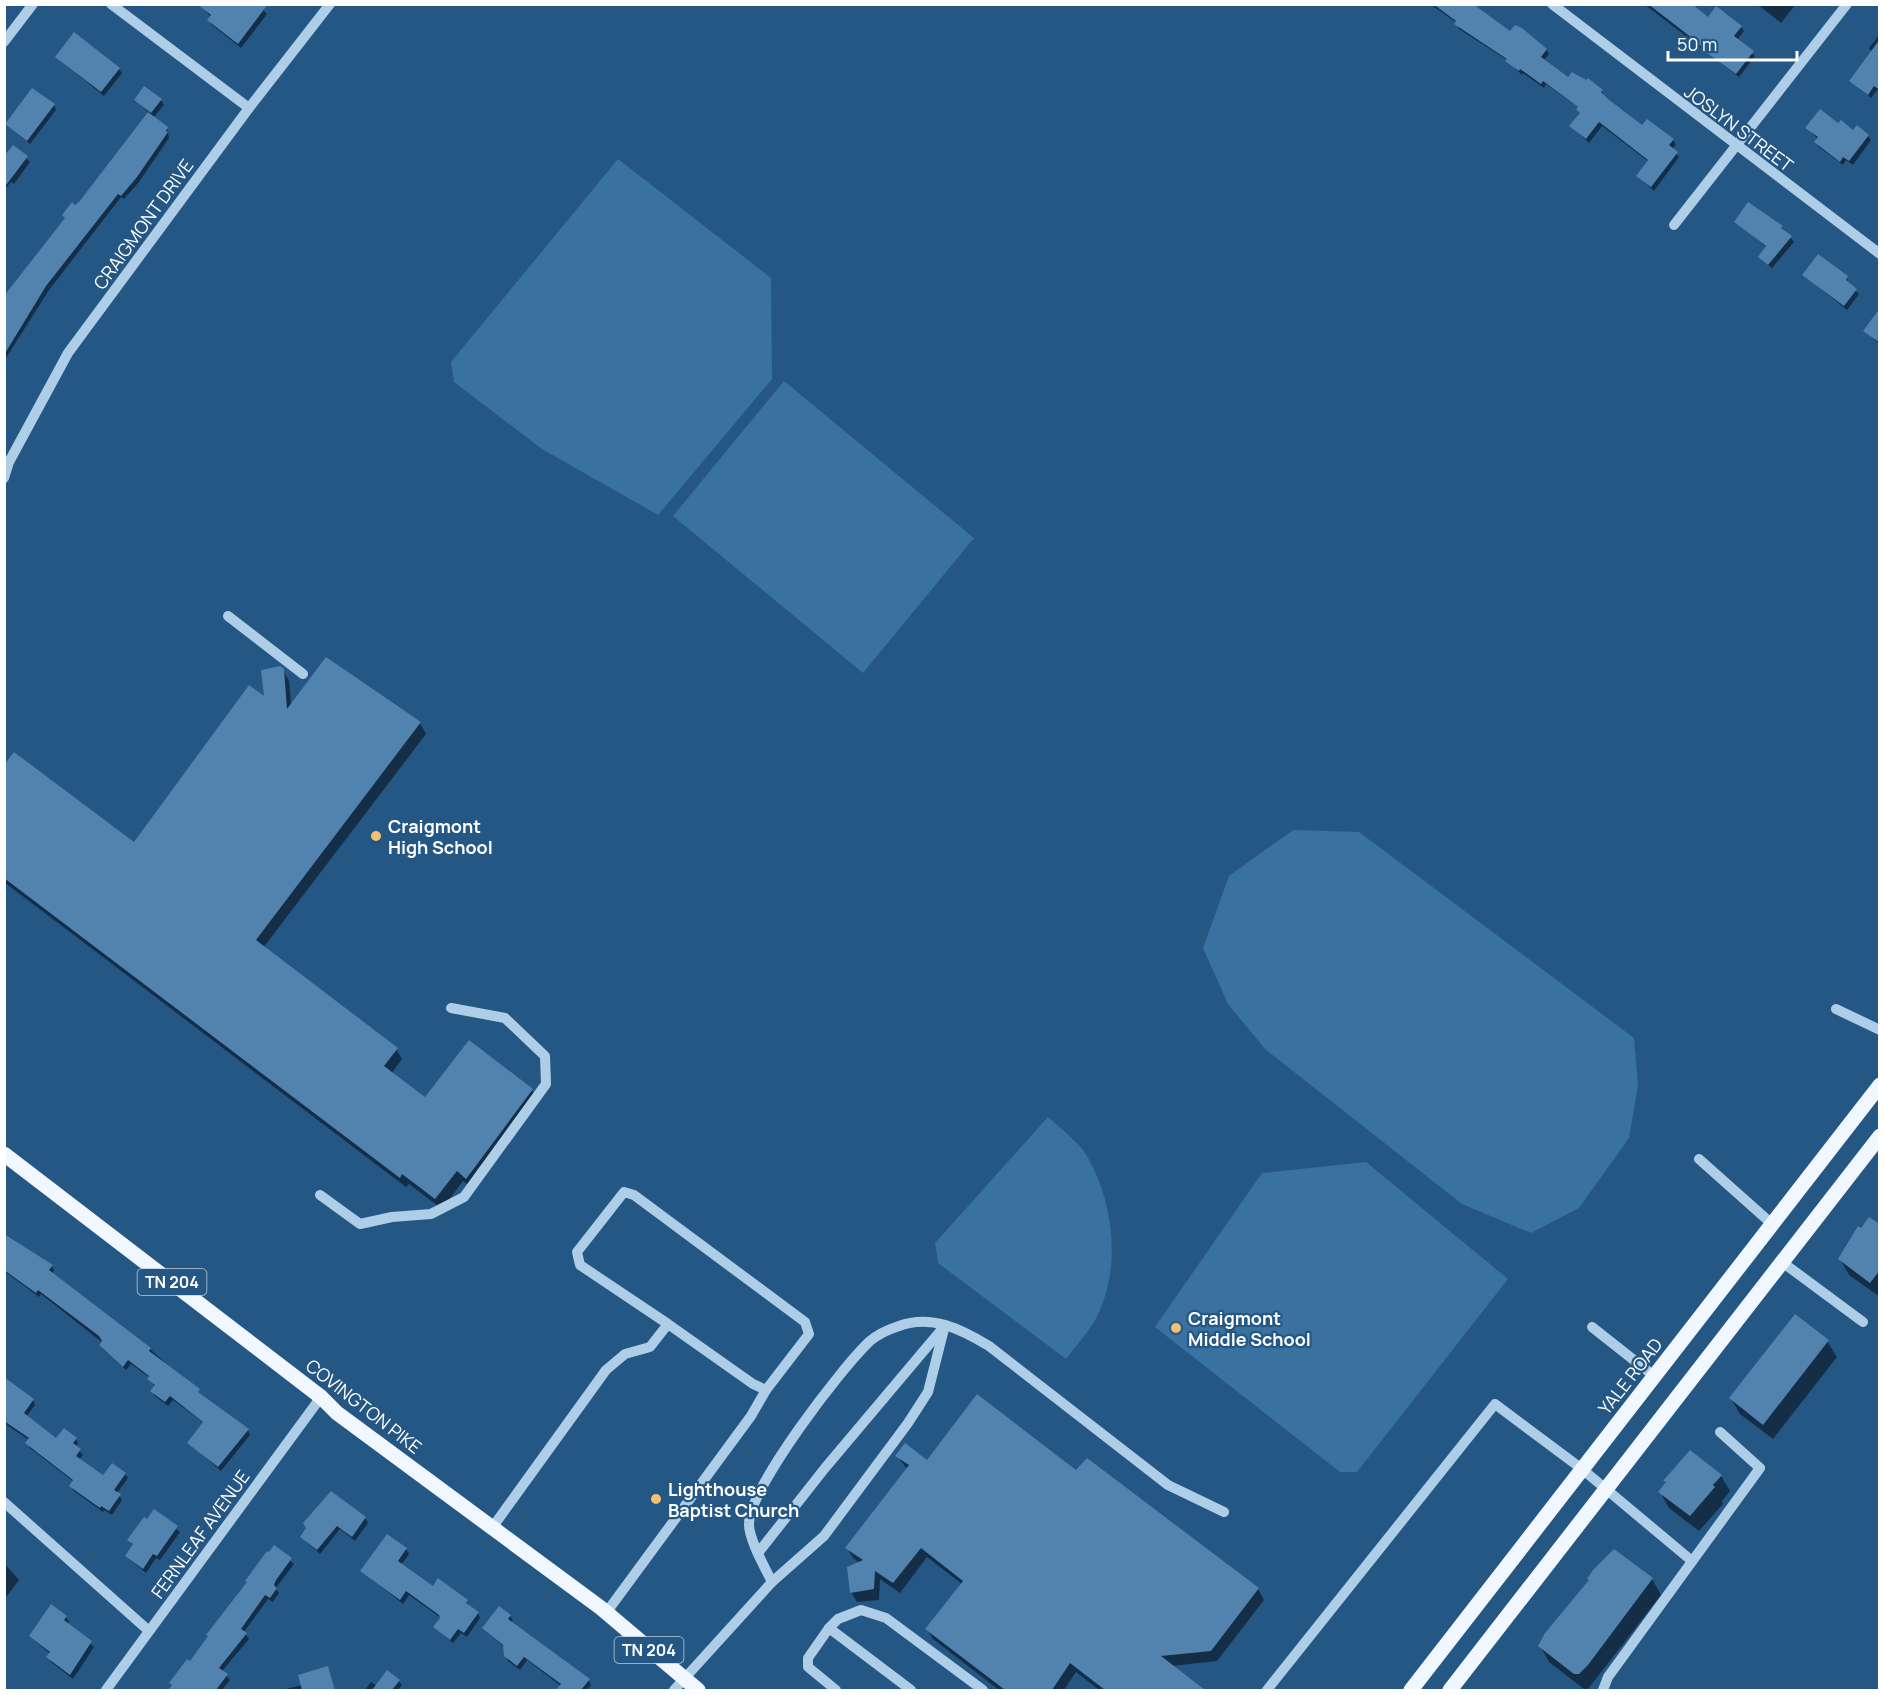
<svg xmlns="http://www.w3.org/2000/svg" width="1884" height="1695" viewBox="0 0 1884 1695" font-family="Manrope,sans-serif">
  <style>
    .park { fill: #3971a1 }
    .shadow { fill: #0007 }
    .building { fill: #5183ae }
    .lines { fill: none; stroke-linecap: round; stroke-linejoin: round }
    .minor { stroke: #aecee8; stroke-width: 10 }
    .major { stroke: #f0f7fe; stroke-width: 15 }
    .poi-dot { fill: #f2c172; stroke: #255784; stroke-width: 2 }
    .labels { text-anchor: middle; dominant-baseline: central; stroke-width: 4.5; stroke-linejoin: round; paint-order: stroke }
    .shield { fill: #255784; stroke: #becdda; stroke-width: 1.5 }
    .shield-label { font-size: 16px; font-weight: bold; fill: #fff }
    .street-label { font-size: 18px; fill: #fff; stroke: #255784 }
    .poi-label { font-size: 18px; font-weight: bold; fill: #fff; stroke: #255784; text-anchor: start }
  </style>
  <rect width="100%" height="100%" fill="#255784"/>
  <g class="park">
    <polygon points="618,159 771,278 772,379 658,515 542,449 454,382 451,362"/>
    <polygon points="784,381 974,538 863,673 673,516"/>
    <polygon points="1293,830 1359,832 1634,1038 1638,1085 1629,1138 1579,1208 1531,1233 1462,1204 1265,1049 1228,1004 1203,948 1229,876"/>
    <path d="M1048,1117C1060,1128 1079,1142 1087,1156C1115,1205 1122,1272 1094,1322C1086,1335 1075,1347 1066,1359L938,1263L935,1243Z"/>
    <polygon points="1366,1162 1508,1279 1357,1472 1340,1472 1155,1327 1262,1173"/>
  </g>
  <g class="shadow">
    <polygon points="258,4 267,14 241,48 212,25 209,20 211,17 200,5"/>
    <polygon points="1430,4 1472,4 1510,33 1546,49 1549,54 1544,60 1569,79 1602,91 1604,97 1642,127 1673,140 1676,145 1672,149 1679,157 1654,191 1638,176 1649,162 1602,126 1589,143 1571,126 1581,114 1579,108 1546,84 1544,88 1523,73 1522,75 1507,60 1459,29 1457,23"/>
    <polygon points="1644,4 1689,4 1708,19 1741,27 1744,31 1737,40 1755,56 1739,77"/>
    <polygon points="1757,4 1796,4 1781,23"/>
    <polygon points="1880,34 1880,91 1877,90 1871,98 1850,81 1872,52 1869,48"/>
    <polygon points="56,57 119,69 122,73 104,96"/>
    <polygon points="136,100 161,100 164,105 153,118 167,128 169,138 139,182 124,199 121,197 49,290 4,361 4,299 149,113"/>
    <polygon points="54,105 56,110 30,144 7,125"/>
    <polygon points="1839,126 1868,136 1871,140 1853,165 1846,160 1843,165 1819,147 1816,142 1818,139 1807,128"/>
    <polygon points="14,147 30,162 14,184 11,182 4,190 4,159"/>
    <polygon points="1736,222 1781,227 1794,242 1772,268 1759,257 1766,247"/>
    <polygon points="1804,275 1847,277 1848,284 1859,294 1847,310"/>
    <polygon points="1880,316 1880,345 1865,331"/>
    <polygon points="283,670 289,681 291,706 420,723 426,734 263,948 396,1049 402,1059 391,1074 425,1099 532,1090 538,1100 473,1188 463,1181 442,1209 409,1184 406,1187 4,882 4,767 134,844 266,699"/>
    <polygon points="1880,1226 1880,1297 1849,1275 1840,1259 1861,1230"/>
    <polygon points="4,1237 52,1266 54,1271 52,1274 150,1349 201,1395 248,1430 250,1435 221,1471 189,1443 204,1423 173,1400 168,1406 155,1396 152,1391 155,1387 150,1378 131,1364 126,1370 104,1350 101,1345 103,1343 41,1294 39,1297 4,1271"/>
    <polygon points="1827,1341 1837,1357 1773,1439 1740,1414 1731,1399"/>
    <polygon points="4,1380 33,1400 35,1405 26,1417 56,1440 76,1439 78,1443 76,1447 83,1455 79,1460 104,1477 125,1474 128,1478 117,1493 122,1500 112,1515 104,1510 103,1512 74,1491 71,1486 74,1482 30,1448 27,1443 29,1440 4,1423"/>
    <polygon points="897,1456 927,1462 1077,1472 1258,1589 1264,1600 1217,1661 1171,1666 1194,1684 1198,1690 1099,1690 1076,1672 1064,1690 999,1690 933,1639 927,1629 962,1584 927,1557 900,1593 880,1579 879,1600 857,1602 851,1592 860,1563 853,1558 847,1548 908,1470"/>
    <polygon points="1721,1476 1730,1491 1722,1501 1723,1504 1699,1531 1669,1508 1660,1492"/>
    <polygon points="154,1511 180,1532 160,1560 156,1558 146,1573 127,1557 134,1546 129,1540"/>
    <polygon points="365,1518 368,1523 355,1541 340,1529 320,1554 301,1537 308,1528"/>
    <polygon points="275,1547 294,1564 278,1585 276,1589 279,1593 273,1602 268,1599 244,1632 249,1639 222,1671 230,1680 222,1690 215,1688 213,1690 170,1690 173,1687 171,1683 191,1663"/>
    <polygon points="406,1549 409,1554 401,1565 433,1588 467,1601 468,1606 478,1613 480,1618 467,1637 461,1633 453,1643 435,1628 441,1618 409,1595 403,1604 362,1571"/>
    <polygon points="4,1563 19,1580 7,1596 4,1594"/>
    <polygon points="1652,1579 1661,1595 1588,1689 1584,1689 1549,1662 1540,1646"/>
    <polygon points="510,1616 513,1620 511,1623 588,1680 591,1685 587,1690 558,1690 561,1686 527,1660 520,1670 508,1661 505,1648 484,1629"/>
    <polygon points="66,1617 69,1622 67,1624 94,1647 73,1679 51,1662 48,1657 50,1654 31,1637"/>
    <polygon points="330,1673 335,1690 282,1690 302,1685"/>
    <polygon points="399,1681 402,1685 398,1690 365,1690 371,1682 377,1686"/>
  </g>
  <g class="building">
    <polygon points="197,4 268,4 238,44 207,20 211,15"/>
    <polygon points="1433,4 1473,4 1510,31 1515,25 1522,28 1547,49 1541,57 1568,77 1572,72 1586,80 1588,78 1603,90 1601,92 1608,99 1642,125 1647,119 1674,139 1669,145 1678,152 1651,187 1636,176 1648,160 1599,122 1586,139 1569,126 1580,113 1576,109 1578,107 1543,81 1541,84 1520,69 1519,71 1505,61 1507,59 1454,24 1456,21"/>
    <polygon points="1648,4 1692,4 1708,17 1716,6 1742,26 1734,36 1754,51 1736,74 1703,50 1704,49 1692,38"/>
    <polygon points="74,32 120,68 101,92 55,57"/>
    <polygon points="1880,39 1880,90 1874,86 1868,95 1849,81"/>
    <polygon points="144,86 162,99 151,113 134,100"/>
    <polygon points="32,88 55,104 27,141 5,124"/>
    <polygon points="1820,109 1838,123 1841,120 1853,130 1857,125 1869,135 1849,161 1843,157 1840,162 1814,142 1818,137 1805,128"/>
    <polygon points="148,112 168,127 166,131 168,132 137,177 121,196 118,194 46,286 4,355 4,296 65,218 62,215 72,202 75,205 79,202"/>
    <polygon points="13,145 28,156 4,188 4,156"/>
    <polygon points="1748,202 1783,226 1781,228 1792,236 1768,265 1758,257 1766,246 1734,222"/>
    <polygon points="1818,254 1848,276 1846,280 1857,289 1844,306 1802,275"/>
    <polygon points="1880,308 1880,343 1863,331"/>
    <polygon points="326,657 421,722 256,940 398,1048 384,1066 425,1097 469,1040 533,1089 466,1179 457,1171 435,1199 402,1174 400,1178 4,878 4,765 14,752 134,842 249,685 264,696 261,670 280,666 284,669 287,709"/>
    <polygon points="1869,1217 1880,1224 1880,1270 1870,1283 1838,1259 1858,1226 1861,1228"/>
    <polygon points="4,1234 53,1265 49,1270 151,1348 149,1351 200,1389 198,1392 249,1429 218,1467 187,1443 203,1422 170,1396 165,1402 150,1391 155,1385 147,1379 149,1376 128,1360 123,1367 99,1345 102,1341 99,1336 38,1290 36,1293 4,1270"/>
    <polygon points="1795,1314 1829,1340 1763,1425 1729,1398"/>
    <polygon points="4,1377 34,1399 24,1413 56,1438 64,1428 77,1438 73,1443 81,1449 76,1456 103,1475 112,1463 126,1473 114,1490 121,1494 109,1511 101,1506 100,1508 69,1486 73,1480 25,1443 29,1438 4,1421"/>
    <polygon points="977,1394 1076,1470 1087,1458 1259,1588 1211,1651 1161,1656 1205,1690 1105,1690 1070,1663 1052,1690 1005,1690 925,1629 963,1581 921,1548 893,1583 875,1571 874,1589 850,1593 847,1567 863,1560 845,1548 909,1465 895,1456 905,1443 927,1460"/>
    <polygon points="1690,1450 1722,1475 1713,1485 1715,1487 1690,1516 1658,1492 1666,1482 1663,1481"/>
    <polygon points="331,1491 366,1517 352,1537 337,1526 317,1550 300,1537 306,1528 303,1523"/>
    <polygon points="154,1509 178,1526 157,1556 153,1554 143,1569 125,1556 133,1544 127,1540 144,1517 147,1519"/>
    <polygon points="387,1534 407,1548 398,1561 433,1586 438,1578 468,1600 466,1603 479,1612 464,1633 458,1629 450,1640 433,1627 440,1618 439,1615 406,1591 400,1600 360,1571"/>
    <polygon points="274,1545 292,1558 276,1580 274,1585 277,1588 270,1598 265,1595 241,1629 247,1633 219,1668 228,1674 216,1690 168,1690 172,1685 169,1683 187,1659 190,1661 208,1636 206,1635 247,1582 245,1581 267,1551 269,1552"/>
    <polygon points="1614,1549 1653,1578 1588,1665 1579,1674 1574,1674 1538,1646 1545,1633 1589,1580 1587,1579 1593,1570"/>
    <polygon points="51,1604 67,1616 64,1620 92,1641 70,1675 46,1657 50,1652 29,1636"/>
    <polygon points="499,1606 511,1615 508,1619 590,1679 581,1690 556,1690 561,1684 524,1657 517,1666 504,1656 503,1645 482,1628"/>
    <polygon points="328,1666 335,1690 302,1690 298,1675"/>
    <polygon points="387,1670 400,1680 392,1690 372,1690"/>
  </g>
  <g class="lines">
    <g class="minor">
      <polyline points="111,4 249,108"/>
      <polyline points="1552,4 1880,254"/>
      <polyline points="4,42 33,4"/>
      <polyline points="1674,225 1847,4"/>
      <polyline points="4,478 9,462 68,353 249,108 330,4"/>
      <polyline points="228,616 303,674"/>
      <polyline points="1836,1009 1880,1030"/>
      <polyline points="1699,1159 1772,1224"/>
      <polyline points="320,1195 360,1224 392,1217 431,1214 464,1197 546,1084 545,1056 505,1018 451,1008"/>
      <polyline points="1782,1262 1863,1322"/>
      <polyline points="1592,1327 1654,1376"/>
      <polyline points="4,1502 149,1631"/>
      <polyline points="492,1528 606,1370 625,1354 650,1347 668,1324 753,1384 766,1390 809,1334 805,1322 634,1195 624,1192 577,1252 580,1265 668,1324"/>
      <polyline points="758,1553 825,1468 943,1328"/>
      <path d="M772,1582C765,1568 748,1538 749,1523C750,1487 842,1367 870,1341C877,1335 890,1329 899,1326C931,1314 961,1329 989,1346L1168,1485L1224,1512"/>
      <polyline points="606,1613 751,1416 766,1390"/>
      <polyline points="829,1628 911,1690"/>
      <polyline points="106,1690 321,1397"/>
      <polyline points="674,1690 772,1582 824,1536 908,1423 928,1392 945,1325"/>
      <polyline points="836,1690 808,1667 808,1658 829,1628 838,1619 861,1610 886,1618 983,1690"/>
      <polyline points="1267,1690 1495,1404 1582,1469 1692,1561"/>
      <polyline points="1603,1690 1608,1677 1760,1468 1720,1432"/>
    </g>
    <g class="major">
      <polyline points="4,1154 321,1397 337,1413 601,1608 698,1690"/>
      <polyline points="1411,1690 1880,1085"/>
      <polyline points="1450,1690 1880,1136"/>
    </g>
  </g>
  <g class="poi-dot">
    <circle cx="376" cy="836" r="6"/>
    <circle cx="1176" cy="1328" r="6"/>
    <circle cx="656" cy="1499" r="6"/>
  </g>
  <g class="labels">
    <g class="shield">
      <rect x="137.5" y="1269" width="69" height="26" rx="4.5"/>
      <rect x="614.5" y="1637" width="69" height="26" rx="4.5"/>
    </g>
    <g class="shield-label">
      <text x="172" y="1282">TN 204</text>
      <text x="649" y="1650">TN 204</text>
    </g>
    <g class="street-label">
      <text transform="translate(1739 128) rotate(37)">JOSLYN STREET</text>
      <text transform="translate(143 224) rotate(-54)">CRAIGMONT DRIVE</text>
      <text transform="translate(1630 1376) rotate(-52)">YALE ROAD</text>
      <text transform="translate(364 1406) rotate(38)">COVINGTON PIKE</text>
      <text transform="translate(200 1534) rotate(-54)">FERNLEAF AVENUE</text>
    </g>
    <g class="poi-label">
      <text x="388" y="826">Craigmont<tspan x="388" dy="21">High School</tspan></text>
      <text x="1188" y="1318">Craigmont<tspan x="1188" dy="21">Middle School</tspan></text>
      <text x="668" y="1489">Lighthouse<tspan x="668" dy="21">Baptist Church</tspan></text>
    </g>
  </g>
  <rect width="1884" height="1695" fill="none" stroke="#ffffff" stroke-width="12"/>
  <path d="M1668 51v9h129v-9" fill="none" stroke="#ffffff" stroke-width="3"/>
  <text x="1677" y="51" font-size="18" fill="#ffffff" stroke="#255784" stroke-width="4.5" paint-order="stroke">50 m</text>
</svg>
